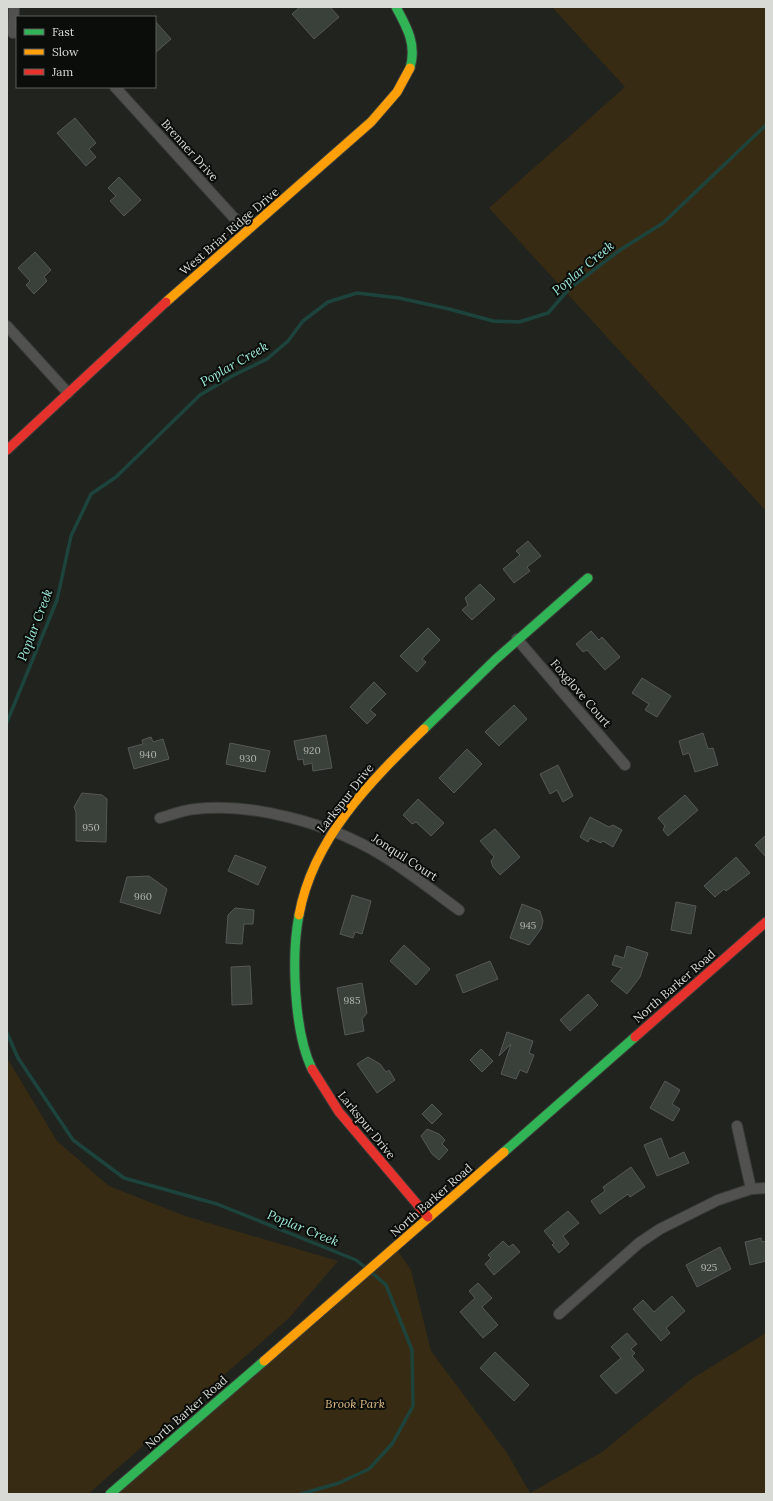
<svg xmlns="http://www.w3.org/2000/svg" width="773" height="1501" viewBox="0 0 773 1501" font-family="Lora,serif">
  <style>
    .green { fill: #382b13 }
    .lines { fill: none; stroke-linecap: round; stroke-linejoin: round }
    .stream { stroke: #1d443c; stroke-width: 3.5 }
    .building { fill: #3a403a; stroke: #565855 }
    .street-casing { stroke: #3c3d3a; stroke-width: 12 }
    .fast-casing { stroke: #3c3d3a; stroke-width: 11 }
    .slow-casing { stroke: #3c3d3a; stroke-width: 11 }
    .jam-casing { stroke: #3c3d3a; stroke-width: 11 }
    .street { stroke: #51524f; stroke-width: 10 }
    .fast { stroke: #30b455; stroke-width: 9 }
    .slow { stroke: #ff9f0a; stroke-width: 9 }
    .jam { stroke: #e5322d; stroke-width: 9 }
    .labels { text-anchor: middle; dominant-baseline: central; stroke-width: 4; stroke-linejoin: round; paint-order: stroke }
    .number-label { font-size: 10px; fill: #b0b4ae }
    .street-label { font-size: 12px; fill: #d7dad5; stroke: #0b0d0a }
    .park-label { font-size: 12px; font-style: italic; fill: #ddbb86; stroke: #0b0d0a }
    .water-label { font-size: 13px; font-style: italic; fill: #9ce8d7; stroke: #0b0d0a }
  </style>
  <rect width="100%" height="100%" fill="#21231e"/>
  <g class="green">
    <polygon points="552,7 766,7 766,511 489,208 625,87"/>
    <polygon points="7,1058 57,1141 109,1186 185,1216 338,1261 289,1318 88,1494 7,1494"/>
    <polygon points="395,1247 411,1270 431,1351 507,1453 530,1493 602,1452 693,1378 766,1333 766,1494 110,1494"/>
  </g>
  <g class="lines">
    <g class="stream">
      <polyline points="7,722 57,600 71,536 91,494 116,477 200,395 234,375 267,359 288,341 303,321 328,302 357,293 399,298 449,309 493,321 519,322 548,313 569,289 620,250 663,223 766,125"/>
      <polyline points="7,1033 18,1058 73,1140 124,1178 217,1204 356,1260 366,1268"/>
      <polyline points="301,1494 339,1483 369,1469 392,1444 413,1406 412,1350 386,1285 371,1272"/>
    </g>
  </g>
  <g class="building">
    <polygon points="300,7 330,7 339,17 314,39 292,14"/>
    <polygon points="155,21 171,39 155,53"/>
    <polygon points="75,118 96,143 89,149 96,157 86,166 57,133"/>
    <polygon points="119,177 141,200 124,216 110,201 116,196 108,188"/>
    <polygon points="35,252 51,270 44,277 47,281 34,294 26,285 30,281 18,268"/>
    <polygon points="528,541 541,556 527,567 530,571 514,583 503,569 520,555 516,551"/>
    <polygon points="480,584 495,599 472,620 462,610 468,605 465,598"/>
    <polygon points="428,628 440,640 422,659 426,662 417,672 400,656"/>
    <polygon points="591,631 599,640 602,637 620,657 605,670 587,650 583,652 576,644"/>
    <polygon points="642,678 671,696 657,717 645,710 649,704 632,693"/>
    <polygon points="374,682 386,694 370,710 376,715 367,724 350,707"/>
    <polygon points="514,705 527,719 499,746 485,732"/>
    <polygon points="703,733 708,749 713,748 718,765 695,772 689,753 683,755 679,741"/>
    <polygon points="326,735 332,768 313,771 312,763 304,765 303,759 298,760 294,741"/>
    <polygon points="151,737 153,742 163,739 169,759 134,769 128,748 143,744 142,740"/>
    <polygon points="230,743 270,751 265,772 226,764"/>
    <polygon points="467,749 482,764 454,793 439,778"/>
    <polygon points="558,765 573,796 563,802 557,790 550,794 540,774"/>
    <polygon points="82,793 102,795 107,799 106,842 76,841 76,812 74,807"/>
    <polygon points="685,795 698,810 668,836 663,830 665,826 658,818"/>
    <polygon points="418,799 444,823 431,836 416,822 412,824 403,815"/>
    <polygon points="590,817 609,827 613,825 622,830 613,847 603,841 601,843 590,838 588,842 580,837"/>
    <polygon points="495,829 520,857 500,875 493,867 491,861 494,857 480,841"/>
    <polygon points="766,835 766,857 755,845"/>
    <polygon points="235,855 266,867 258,885 228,871"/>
    <polygon points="736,857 750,873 726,891 724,889 715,897 704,886"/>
    <polygon points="149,876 167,889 160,914 120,902 127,877"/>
    <polygon points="352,895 371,901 362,934 355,932 353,938 340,934"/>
    <polygon points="676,902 696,906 691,934 671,930"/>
    <polygon points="522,904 540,911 543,921 541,929 529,945 510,938"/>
    <polygon points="235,908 254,910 253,924 244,924 242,944 226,943 228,915"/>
    <polygon points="404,945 430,969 416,985 390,961"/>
    <polygon points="627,946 648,953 640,977 627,994 611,981 622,968 612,965 615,955 624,958"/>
    <polygon points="490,961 498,979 463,993 456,975"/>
    <polygon points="250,966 252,1004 232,1005 231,967"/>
    <polygon points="362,983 367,1013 362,1019 364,1031 345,1035 337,988"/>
    <polygon points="588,994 598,1005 570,1031 560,1020"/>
    <polygon points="507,1032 533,1041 529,1053 534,1055 527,1073 520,1070 516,1079 501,1074 511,1044 499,1056"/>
    <polygon points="481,1049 493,1061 482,1072 470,1060"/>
    <polygon points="368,1057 380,1064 386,1072 389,1070 395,1080 377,1093 357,1064"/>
    <polygon points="665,1081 680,1090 672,1104 680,1109 673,1121 650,1108"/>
    <polygon points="432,1104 442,1114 432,1124 422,1114"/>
    <polygon points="427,1129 439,1134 445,1140 442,1144 448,1150 439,1160 432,1154 421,1136"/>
    <polygon points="661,1138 669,1159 684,1152 689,1163 657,1176 644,1145"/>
    <polygon points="631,1167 645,1187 630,1197 628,1194 600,1214 591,1201 605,1191 603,1187"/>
    <polygon points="568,1211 579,1223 563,1236 569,1244 559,1253 552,1245 554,1243 544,1231"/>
    <polygon points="761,1238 762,1242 766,1241 766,1261 750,1265 745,1242"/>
    <polygon points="503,1241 509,1247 513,1244 520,1252 494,1275 485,1264 491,1258 488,1255"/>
    <polygon points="720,1247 731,1269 697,1287 686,1265"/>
    <polygon points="478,1283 492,1298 482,1307 498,1325 483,1338 460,1312 475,1298 469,1291"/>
    <polygon points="672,1296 685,1311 666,1328 670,1333 661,1341 633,1309 643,1300 654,1312"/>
    <polygon points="627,1333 637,1344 631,1349 635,1353 632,1356 644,1370 616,1394 600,1376 621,1358 611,1347"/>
    <polygon points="495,1352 529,1385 514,1401 480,1368"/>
  </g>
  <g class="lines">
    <defs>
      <g id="street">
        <polyline points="13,33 14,7"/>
        <polyline points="115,87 246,231"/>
        <polyline points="7,326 68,393"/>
        <polyline points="517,639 625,765"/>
        <path d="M160,818C171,815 183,810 195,809C253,802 330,824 380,854C408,871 433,891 459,910"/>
        <polyline points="737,1126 751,1189"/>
        <polyline points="559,1314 639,1243 660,1229 718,1200 751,1189 766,1188"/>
      </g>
      <g id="fast">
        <path d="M396,7C407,27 417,45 410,68"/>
        <polyline points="424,729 496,659 588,578"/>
        <path d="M299,915C291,956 294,1032 312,1069"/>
        <polyline points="504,1152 635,1037"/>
        <polyline points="110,1494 264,1361"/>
      </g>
      <g id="slow">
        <polyline points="166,302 371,122 397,92 410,68"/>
        <path d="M299,915C313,838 370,782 424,729"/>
        <polyline points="264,1361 504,1152"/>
      </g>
      <g id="jam">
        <polyline points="7,450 166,302"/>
        <polyline points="635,1037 766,922"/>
        <polyline points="312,1069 339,1112 428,1217"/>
      </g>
    </defs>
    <use href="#street" class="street-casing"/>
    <use href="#fast" class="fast-casing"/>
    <use href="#slow" class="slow-casing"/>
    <use href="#jam" class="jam-casing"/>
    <use href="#street" class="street"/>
    <use href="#fast" class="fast"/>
    <use href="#slow" class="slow"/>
    <use href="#jam" class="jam"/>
  </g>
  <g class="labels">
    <g class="number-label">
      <text x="312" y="750">920</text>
      <text x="148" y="754">940</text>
      <text x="248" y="758">930</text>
      <text x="91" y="827">950</text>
      <text x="143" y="896">960</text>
      <text x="528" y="925">945</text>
      <text x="352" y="1000">985</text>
      <text x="709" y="1267">925</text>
    </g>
    <g class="street-label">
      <text transform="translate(190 150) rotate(48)">Brenner Drive</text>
      <text transform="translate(229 231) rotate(-41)">West Briar Ridge Drive</text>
      <text transform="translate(581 693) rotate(49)">Foxglove Court</text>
      <text transform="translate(345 798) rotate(-52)">Larkspur Drive</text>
      <text transform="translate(405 857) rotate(33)">Jonquil Court</text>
      <text transform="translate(674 986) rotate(-41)">North Barker Road</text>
      <text transform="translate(367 1125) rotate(51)">Larkspur Drive</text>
      <text transform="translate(431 1200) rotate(-41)">North Barker Road</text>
      <text transform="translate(186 1412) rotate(-41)">North Barker Road</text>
    </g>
    <g class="park-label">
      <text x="355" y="1403">Brook Park</text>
    </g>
    <g class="water-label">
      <text transform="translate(583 268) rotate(-40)">Poplar Creek</text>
      <text transform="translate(234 364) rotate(-30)">Poplar Creek</text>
      <text transform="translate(35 625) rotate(-69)">Poplar Creek</text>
      <text transform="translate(303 1228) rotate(22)">Poplar Creek</text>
    </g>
  </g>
  <rect width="773" height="1501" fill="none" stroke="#d7dad5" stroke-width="16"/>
  <rect x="16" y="16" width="140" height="72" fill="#0b0d0a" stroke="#5d5f5b"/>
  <rect x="24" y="29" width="20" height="6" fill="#30b455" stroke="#5d5f5b"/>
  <text x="52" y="36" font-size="12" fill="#d7dad5">Fast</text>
  <rect x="24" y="49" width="20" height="6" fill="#ff9f0a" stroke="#5d5f5b"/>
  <text x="52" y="56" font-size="12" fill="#d7dad5">Slow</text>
  <rect x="24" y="69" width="20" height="6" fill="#e5322d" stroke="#5d5f5b"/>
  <text x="52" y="76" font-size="12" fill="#d7dad5">Jam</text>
</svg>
